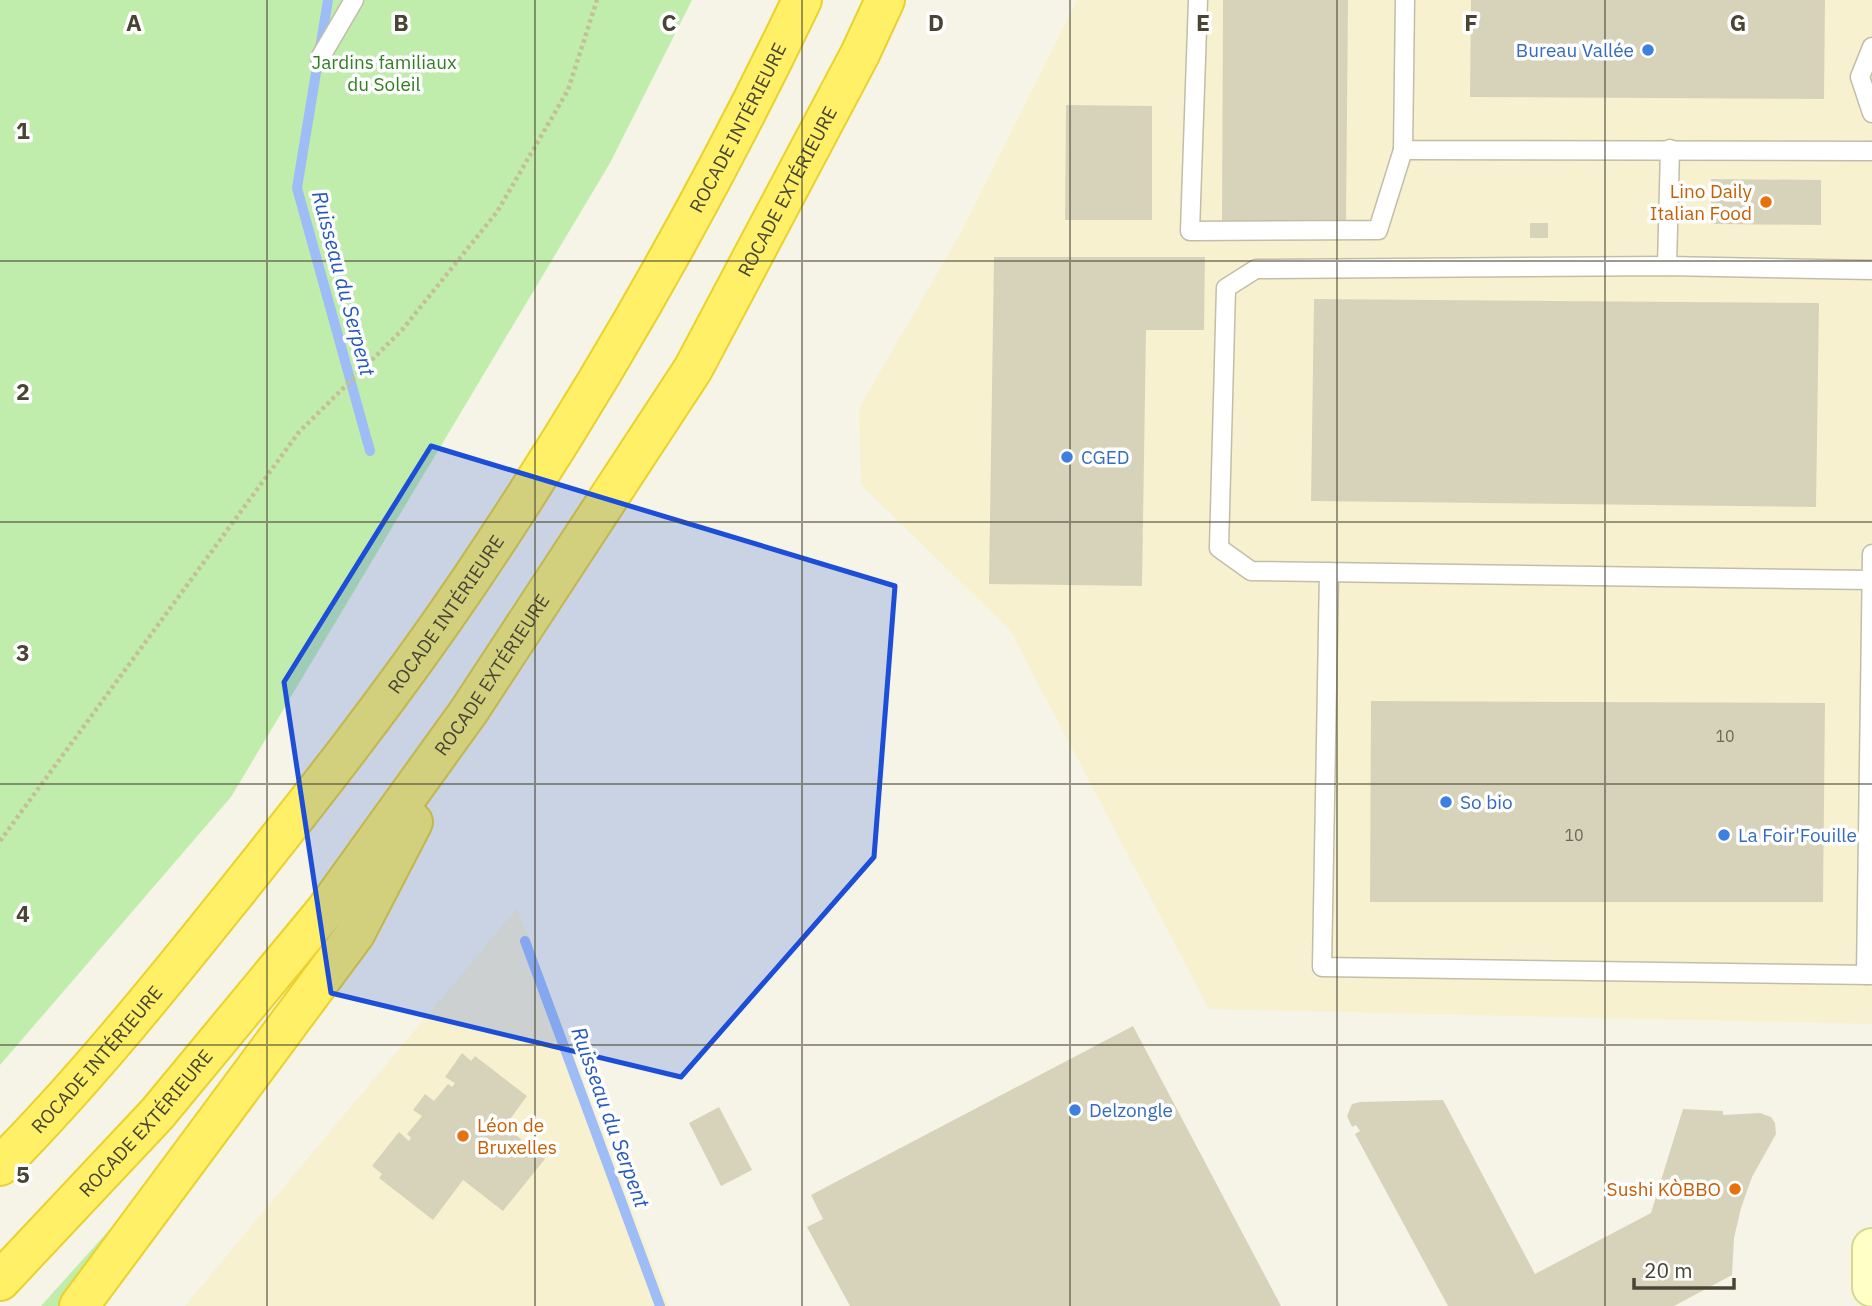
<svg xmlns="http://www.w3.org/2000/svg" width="1872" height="1306" viewBox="0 0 1872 1306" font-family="'IBM Plex Sans',sans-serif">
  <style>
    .commercial { fill: #f8f1d0 }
    .green { fill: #c0ecac }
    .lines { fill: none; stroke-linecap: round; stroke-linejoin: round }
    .stream { stroke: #9ebdf6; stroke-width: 10 }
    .building { fill: #d7d3bb }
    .lane-casing { stroke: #c1bea8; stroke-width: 21 }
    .secondary-casing { stroke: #d8d692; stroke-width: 42 }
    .highway-casing { stroke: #ead12b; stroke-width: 42 }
    .path { stroke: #c4bf98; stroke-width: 4.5; stroke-dasharray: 3.5 3.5; stroke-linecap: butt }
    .lane { stroke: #fff; stroke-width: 18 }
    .secondary { stroke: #ffffc6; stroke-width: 38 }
    .highway { stroke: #fff067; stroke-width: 38 }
    .marked { fill: #1d4ed8; fill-opacity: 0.2; stroke: #1d4ed8; stroke-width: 5; stroke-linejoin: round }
    .grid { fill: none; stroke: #484535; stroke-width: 2; stroke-opacity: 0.55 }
    .shop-dot { fill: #3f7fe0; stroke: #fff; stroke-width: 2.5 }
    .food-dot { fill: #e8710a; stroke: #fff; stroke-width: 2.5 }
    .labels { text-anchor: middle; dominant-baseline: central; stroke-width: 7; stroke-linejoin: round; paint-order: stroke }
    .number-label { font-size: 16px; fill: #6c6856 }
    .shop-label { font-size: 19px; fill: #366cbe; stroke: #fff; text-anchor: start }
    .park-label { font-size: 19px; fill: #307f23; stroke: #fff }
    .street-label { font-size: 19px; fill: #484535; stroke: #fff }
    .food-label { font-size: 19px; fill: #c56008; stroke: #fff; text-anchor: end }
    .water-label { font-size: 21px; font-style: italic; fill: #2559bd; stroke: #fff }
    .grid-label { font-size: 23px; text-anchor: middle; font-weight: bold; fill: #484535; stroke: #fff; stroke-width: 7; stroke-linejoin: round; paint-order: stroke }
  </style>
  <rect width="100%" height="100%" fill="#f5f4e6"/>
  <g class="commercial">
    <polygon points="1077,0 1872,0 1872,1024 1209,1009 1010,630 861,485 859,408 959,236"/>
    <polygon points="517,908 669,1306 185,1306 248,1230"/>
  </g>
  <g class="green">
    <polygon points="0,0 692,0 610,163 231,797 0,1065"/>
    <polygon points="129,1208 66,1306 41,1306"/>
  </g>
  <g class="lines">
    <g class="stream">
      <polyline points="328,0 297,188 370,451"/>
      <polyline points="525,941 660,1306"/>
    </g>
  </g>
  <g class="building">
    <polygon points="1223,0 1348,0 1346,222 1222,221"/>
    <polygon points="1471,0 1825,0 1824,99 1470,97"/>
    <polygon points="1066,105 1152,106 1152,220 1065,220"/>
    <polygon points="1711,179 1821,180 1821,225 1711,224"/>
    <rect x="1530" y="223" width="18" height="15"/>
    <polygon points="994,257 1205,257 1204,330 1146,330 1142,586 989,584"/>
    <polygon points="1314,299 1819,303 1816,507 1311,501"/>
    <polygon points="1371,701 1825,703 1823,902 1370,902"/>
    <polygon points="1133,1026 1281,1306 850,1306 807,1227 823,1219 811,1195"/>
    <polygon points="462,1053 471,1061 475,1056 527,1096 505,1126 545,1159 503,1211 463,1180 433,1220 379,1178 382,1174 372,1166 399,1132 409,1141 411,1138 407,1134 422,1116 413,1110 425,1094 434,1101 448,1084 452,1087 455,1083 445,1077"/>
    <polygon points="1443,1100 1535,1274 1651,1213 1683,1109 1723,1111 1723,1115 1760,1113 1771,1117 1775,1123 1776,1134 1752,1177 1741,1208 1734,1238 1732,1275 1674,1306 1448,1306 1355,1134 1360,1131 1356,1125 1352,1127 1347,1116 1352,1104 1360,1102"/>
    <polygon points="719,1107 752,1170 721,1186 689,1123"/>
  </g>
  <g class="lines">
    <defs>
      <g id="lane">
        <polyline points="1198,0 1190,231 1378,230 1403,150"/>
        <polyline points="1405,0 1403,150 1872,151"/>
        <polyline points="1872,47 1860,77 1872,113"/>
        <polyline points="320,58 354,0"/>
        <polyline points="1667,266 1670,149"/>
        <polyline points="1872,270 1667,266 1256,269 1226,288 1219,548 1251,571 1872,580"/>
        <polyline points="1329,572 1322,967 1872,975"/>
        <polyline points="1866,975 1872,554"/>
      </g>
      <polyline id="secondary" points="1872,1248 1872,1287"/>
      <g id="highway">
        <path id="s1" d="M0,1166C81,1084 156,992 228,902C313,796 397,689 473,576C596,393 707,199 802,0"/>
        <path id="s2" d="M0,1281L157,1114L325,911L469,711L693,369L860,54L885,0"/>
        <polyline points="79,1306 355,934 413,822"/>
      </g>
    </defs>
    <use href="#lane" class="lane-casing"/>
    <use href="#secondary" class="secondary-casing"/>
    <use href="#highway" class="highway-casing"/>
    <polyline class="path" points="0,841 299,432 402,330 497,212 568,90 597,0"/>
    <use href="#lane" class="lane"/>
    <use href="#secondary" class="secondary"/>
    <use href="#highway" class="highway"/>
  </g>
  <path class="marked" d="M431,446L895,586L874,857L681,1077L331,993L284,682Z"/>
  <path class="grid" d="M267,0V1306M535,0V1306M802,0V1306M1070,0V1306M1337,0V1306M1605,0V1306M0,261H1872M0,522H1872M0,784H1872M0,1045H1872"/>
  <g class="shop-dot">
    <circle cx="1648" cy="50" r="7"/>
    <circle cx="1067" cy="457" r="7"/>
    <circle cx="1446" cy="802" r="7"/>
    <circle cx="1724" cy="835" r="7"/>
    <circle cx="1075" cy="1110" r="7"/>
  </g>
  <g class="food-dot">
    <circle cx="1766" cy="202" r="7"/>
    <circle cx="463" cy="1136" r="7"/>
    <circle cx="1735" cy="1189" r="7"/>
  </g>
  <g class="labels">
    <g class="number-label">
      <text x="1725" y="736">10</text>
      <text x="1574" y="835">10</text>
    </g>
    <g class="shop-label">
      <text x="1634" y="50" text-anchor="end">Bureau Vallée</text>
      <text x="1081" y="457">CGED</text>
      <text x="1460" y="802">So bio</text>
      <text x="1738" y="835">La Foir'Fouille</text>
      <text x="1089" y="1110">Delzongle</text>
    </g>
    <g class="park-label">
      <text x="384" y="62">Jardins familiaux<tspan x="384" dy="22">du Soleil</tspan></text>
    </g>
    <g class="street-label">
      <text stroke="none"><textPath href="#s1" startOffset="1278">ROCADE INTÉRIEURE</textPath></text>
      <text stroke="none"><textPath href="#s2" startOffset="1349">ROCADE EXTÉRIEURE</textPath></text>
      <text stroke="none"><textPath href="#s1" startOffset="710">ROCADE INTÉRIEURE</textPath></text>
      <text stroke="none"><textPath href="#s2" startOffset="782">ROCADE EXTÉRIEURE</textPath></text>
      <text stroke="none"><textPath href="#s1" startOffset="144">ROCADE INTÉRIEURE</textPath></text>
      <text stroke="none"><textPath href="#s2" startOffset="215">ROCADE EXTÉRIEURE</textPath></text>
    </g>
    <g class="food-label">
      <text x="1752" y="191">Lino Daily<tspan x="1752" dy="22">Italian Food</tspan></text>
      <text x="477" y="1125" text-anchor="start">Léon de<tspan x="477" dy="22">Bruxelles</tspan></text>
      <text x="1721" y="1189">Sushi KÒBBO</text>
    </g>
    <g class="water-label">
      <text transform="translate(344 283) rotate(75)">Ruisseau du Serpent</text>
      <text transform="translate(611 1117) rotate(70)">Ruisseau du Serpent</text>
    </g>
  </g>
  <g class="grid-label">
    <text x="134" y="31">A</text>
    <text x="401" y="31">B</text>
    <text x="669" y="31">C</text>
    <text x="936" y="31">D</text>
    <text x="1203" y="31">E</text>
    <text x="1471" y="31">F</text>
    <text x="1738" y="31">G</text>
    <text x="23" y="139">1</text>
    <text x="23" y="400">2</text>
    <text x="23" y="661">3</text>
    <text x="23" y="922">4</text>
    <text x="23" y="1183">5</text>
  </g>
  <path d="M1634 1278v10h100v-10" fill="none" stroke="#484535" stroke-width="3.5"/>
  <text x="1644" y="1278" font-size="21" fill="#484535" stroke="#ffffff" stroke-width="5" paint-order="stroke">20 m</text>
</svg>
